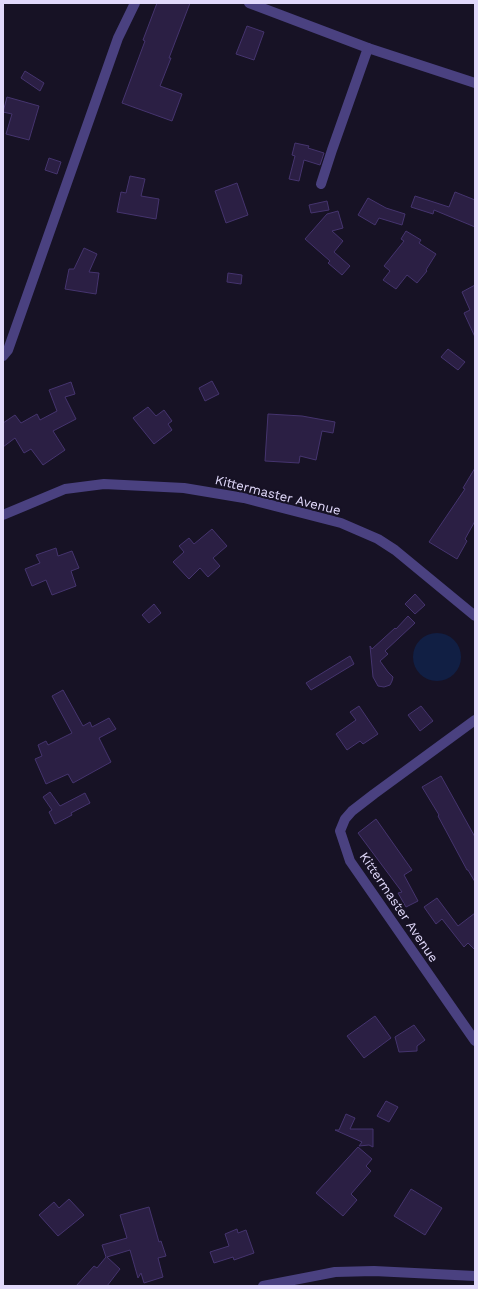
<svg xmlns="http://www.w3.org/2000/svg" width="478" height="1289" viewBox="0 0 478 1289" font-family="'Work Sans',sans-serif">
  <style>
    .water { fill: #111f44 }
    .building { fill: #2b1f44; stroke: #45346e }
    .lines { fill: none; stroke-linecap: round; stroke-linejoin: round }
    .minor { stroke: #4a4180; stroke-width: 10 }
    .labels { text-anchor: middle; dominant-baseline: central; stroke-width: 4; stroke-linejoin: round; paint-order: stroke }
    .street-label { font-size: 13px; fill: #e1d9fb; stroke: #171225 }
  </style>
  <rect width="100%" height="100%" fill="#171225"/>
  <circle class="water" cx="437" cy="657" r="24"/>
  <g class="building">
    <polygon points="157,3 190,3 169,58 171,58 160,86 182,94 172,121 122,103 145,41 143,40"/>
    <polygon points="247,26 264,32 254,60 236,54"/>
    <polygon points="25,71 44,83 40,91 21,78"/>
    <polygon points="7,97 39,106 29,140 6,134 12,114 3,112"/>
    <polygon points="295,143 309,146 308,148 324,153 320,165 304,160 299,181 289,179 295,156 292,155"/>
    <polygon points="49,158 61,162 57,174 45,170"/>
    <polygon points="130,176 145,179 141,196 159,199 156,219 117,212 121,192 126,193"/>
    <polygon points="237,183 248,215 226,223 215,191"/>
    <polygon points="455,192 475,200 475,227 434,210 433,214 411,207 415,196 449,207"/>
    <polygon points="368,198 386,208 405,214 402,225 379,218 375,225 358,215"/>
    <polygon points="327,201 329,210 311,213 309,205"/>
    <polygon points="338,211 343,228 332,231 343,241 334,252 350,266 342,275 328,263 330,261 305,239 327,214"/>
    <polygon points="406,231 421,240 419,243 436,254 426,270 427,271 417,283 407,275 396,289 383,280 390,271 384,266 404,241 401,239"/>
    <polygon points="84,248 97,254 89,272 99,273 96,294 65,289 69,269 74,269"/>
    <polygon points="228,273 242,275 241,284 227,282"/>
    <polygon points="475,285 475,337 464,313 470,310 462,292"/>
    <polygon points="448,349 465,362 458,370 441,357"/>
    <polygon points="212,381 219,394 205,401 199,388"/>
    <polygon points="71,382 75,394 65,397 76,419 53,431 65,450 43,465 31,449 24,453 15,438 3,447 3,423 15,415 21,423 37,414 40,420 57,411 49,390"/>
    <polygon points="148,407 156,416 164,410 172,421 168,424 172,430 154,444 133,418"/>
    <polygon points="268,414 302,416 335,422 333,433 322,431 316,460 300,456 299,463 265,461"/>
    <polygon points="475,468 475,521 465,539 467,541 457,559 429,542 465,489 463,488"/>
    <polygon points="212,529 227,546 213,558 220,566 208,577 200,568 189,579 173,562 184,552 179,546 189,538 194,544"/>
    <polygon points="56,548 58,556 72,551 79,568 71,571 76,586 52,595 46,580 32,586 25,569 40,563 36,555"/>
    <polygon points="415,594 425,605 415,614 405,604"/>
    <polygon points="154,604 161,613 149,623 142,615"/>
    <polygon points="408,616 415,623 385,651 388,654 380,661 388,672 393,677 392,681 390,685 384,687 378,686 373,677 370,646 372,649 395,628 396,629"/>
    <polygon points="350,656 354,664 311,690 306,683"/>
    <polygon points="63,690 83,726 90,722 92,727 109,718 116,729 99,738 111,762 73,783 68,774 46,784 35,759 42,756 38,745 46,741 48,745 72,733 52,696"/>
    <polygon points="359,706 378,734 363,744 360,741 347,750 336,734 356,720 350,712"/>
    <polygon points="421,706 433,721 420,731 408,715"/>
    <polygon points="441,776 475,837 475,882 468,870 467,870 438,816 439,815 422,787"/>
    <polygon points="50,792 60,806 85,793 90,803 71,813 72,815 55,824 49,812 52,810 43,797"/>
    <polygon points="376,819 412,870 404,875 418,901 406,907 398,893 402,892 358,833"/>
    <polygon points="437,898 458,926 475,913 475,950 468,943 464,947 442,919 436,924 424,907"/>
    <polygon points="375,1016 391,1038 364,1058 347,1036"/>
    <polygon points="414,1025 425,1040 417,1046 417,1051 399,1052 395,1037"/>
    <polygon points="386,1101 398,1107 389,1122 377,1116"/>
    <polygon points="346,1114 355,1118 350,1129 373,1129 373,1147 369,1145 359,1146 362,1142 335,1130 339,1130"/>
    <polygon points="358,1147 372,1159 366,1166 371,1171 351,1194 357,1200 343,1216 316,1193"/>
    <polygon points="411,1189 442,1208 425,1235 394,1216"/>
    <polygon points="69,1199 84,1215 58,1236 39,1215 54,1202 59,1208"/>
    <polygon points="149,1207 159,1242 161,1241 166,1256 158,1258 163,1277 144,1283 141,1273 138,1278 130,1250 107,1257 120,1269 107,1286 76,1286 94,1266 97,1268 106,1257 102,1245 127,1238 120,1215"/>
    <polygon points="237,1229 238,1233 246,1230 254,1253 234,1260 233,1257 214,1263 210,1252 229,1246 225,1234"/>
  </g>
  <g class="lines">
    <g class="minor">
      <polyline points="249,3 368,48 475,83"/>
      <polyline points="321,184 332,150 368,48"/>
      <polyline points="3,356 8,350 118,38 135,3"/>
      <polyline points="3,515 65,489 104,484 184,488 244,498 341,523 378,539 395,550 475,616"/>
      <polyline points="475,720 374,794 352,811 345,819 340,831 350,861 475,1041"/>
      <polyline points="263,1286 335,1272 374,1271 475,1276"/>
    </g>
  </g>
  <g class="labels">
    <g class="street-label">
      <text transform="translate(278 495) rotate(14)">Kittermaster Avenue</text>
      <text transform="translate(399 907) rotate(56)">Kittermaster Avenue</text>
    </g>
  </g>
  <rect width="478" height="1289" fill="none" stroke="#e1d9fb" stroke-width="8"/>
</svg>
